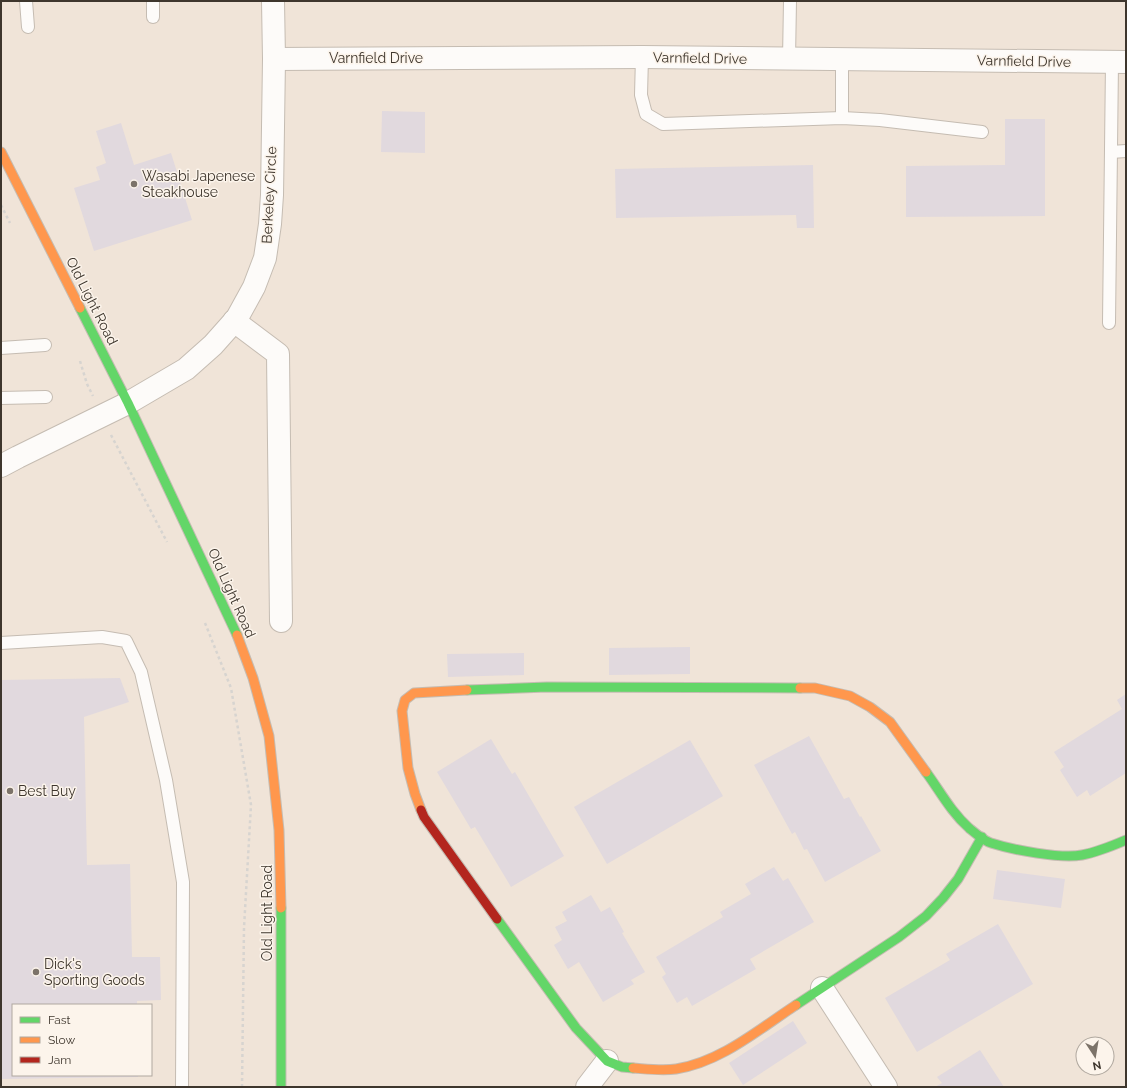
<svg xmlns="http://www.w3.org/2000/svg" width="1127" height="1088" viewBox="0 0 1127 1088" font-family="Raleway,sans-serif">
  <style>
    .building { fill: #e1d9de }
    .lines { fill: none; stroke-linecap: round; stroke-linejoin: round }
    .lane-casing { stroke: #c5bcb2; stroke-width: 14 }
    .street-casing { stroke: #c5bcb2; stroke-width: 24 }
    .fast-casing { stroke: #c5bcb2; stroke-width: 11 }
    .slow-casing { stroke: #c5bcb2; stroke-width: 11 }
    .jam-casing { stroke: #c5bcb2; stroke-width: 11 }
    .path { stroke: #d7d4d0; stroke-width: 2.5; stroke-dasharray: 3 3; stroke-linecap: butt }
    .lane { stroke: #fdfbf9; stroke-width: 12 }
    .street { stroke: #fdfbf9; stroke-width: 22 }
    .fast { stroke: #63d668; stroke-width: 9 }
    .slow { stroke: #ff974d; stroke-width: 9 }
    .jam { stroke: #b3261e; stroke-width: 9 }
    .poi-dot { fill: #7c7369; stroke: #fcf4eb; stroke-width: 1.5 }
    .labels { text-anchor: middle; dominant-baseline: central; stroke-width: 3; stroke-linejoin: round; paint-order: stroke }
    .street-label { font-size: 14px; fill: #3e362d; stroke: #fcf4eb }
    .poi-label { font-size: 14px; fill: #3e362d; stroke: #fcf4eb; text-anchor: start }
  </style>
  <rect width="100%" height="100%" fill="#f0e4d8"/>
  <g class="building">
    <polygon points="382,111 425,112 425,153 381,152"/>
    <polygon points="1005,119 1045,119 1045,216 906,217 906,166 1005,165"/>
    <polygon points="121,123 134,165 171,153 192,220 94,251 74,188 100,180 96,167 106,163 96,131"/>
    <polygon points="813,165 814,228 797,228 796,215 616,218 615,169"/>
    <polygon points="690,647 690,674 609,675 609,648"/>
    <polygon points="524,653 524,675 448,677 447,654"/>
    <polygon points="120,678 129,702 84,717 87,865 130,864 132,957 160,957 161,1000 137,1001 137,1005 13,1005 13,1075 138,1075 138,1077 1,1079 1,680"/>
    <polygon points="1126,694 1126,773 1090,796 1087,790 1077,797 1060,770 1064,767 1054,752 1122,709 1117,700"/>
    <polygon points="809,736 844,799 849,797 860,817 861,816 881,851 825,882 807,849 804,850 795,832 792,834 754,765"/>
    <polygon points="491,739 512,774 515,772 564,856 511,887 475,827 471,829 437,772"/>
    <polygon points="690,740 723,796 607,864 574,807"/>
    <polygon points="774,867 783,881 788,878 814,922 750,959 756,969 692,1006 687,997 677,1003 662,977 666,974 656,957 723,917 720,912 751,894 745,884"/>
    <polygon points="997,870 1065,879 1061,908 993,899"/>
    <polygon points="591,895 601,912 610,907 624,932 622,933 645,972 631,980 634,984 603,1002 579,962 568,969 554,945 562,940 555,927 567,921 562,912"/>
    <polygon points="998,924 1033,984 917,1052 885,998 950,960 946,954"/>
    <polygon points="793,1021 807,1043 743,1085 729,1063"/>
    <polygon points="980,1050 1004,1087 935,1087 942,1083 937,1077"/>
  </g>
  <g class="lines">
    <defs>
      <g id="lane">
        <polyline points="26,1 28,27"/>
        <polyline points="153,1 153,17"/>
        <polyline points="642,57 641,95 646,114 663,124 842,118 880,120 982,132"/>
        <polyline points="789,59 790,1"/>
        <polyline points="842,59 842,118"/>
        <polyline points="1111,152 1126,151"/>
        <polyline points="1109,323 1112,62"/>
        <polyline points="1,348 45,345"/>
        <polyline points="1,398 46,397"/>
        <polyline points="1,643 102,637 126,641 141,672 166,780 183,882 182,1087"/>
      </g>
      <g id="street">
        <polyline points="274,59 642,57 1126,62"/>
        <polyline points="234,321 278,354 281,621"/>
        <polyline points="1,466 18,457 128,403 186,369 213,345 237,318 254,287 265,258 270,224 272,195 274,59 273,1"/>
        <polyline points="822,988 886,1087"/>
        <polyline points="587,1087 607,1061"/>
      </g>
      <g id="fast">
        <polyline points="80,308 128,403 237,635"/>
        <polyline points="467,690 547,687 800,688"/>
        <path d="M926,772C940,791 951,812 969,828C975,833 984,841 991,843C1013,850 1061,859 1082,855C1098,852 1112,846 1126,840"/>
        <polyline points="281,908 281,1087"/>
        <polyline points="497,919 576,1028 607,1061 622,1067 633,1068"/>
        <polyline points="796,1005 899,937 926,916 943,898 958,879 982,837"/>
      </g>
      <g id="slow">
        <polyline points="1,152 80,308"/>
        <polyline points="237,635 253,678 269,736 279,830 281,908"/>
        <polyline points="800,688 815,688 850,696 870,707 890,722 926,772"/>
        <polyline points="421,810 415,794 408,768 402,711 405,700 414,693 467,690"/>
        <path d="M633,1068C647,1069 662,1071 676,1069C721,1062 759,1029 796,1005"/>
      </g>
      <polyline id="jam" points="421,810 424,817 497,919"/>
    </defs>
    <use href="#lane" class="lane-casing"/>
    <use href="#street" class="street-casing"/>
    <use href="#fast" class="fast-casing"/>
    <use href="#slow" class="slow-casing"/>
    <use href="#jam" class="jam-casing"/>
    <g class="path">
      <polyline points="1,205 10,223"/>
      <polyline points="80,361 87,384 93,396"/>
      <polyline points="111,435 167,542"/>
      <polyline points="205,623 231,688 251,805 244,928 242,1087"/>
    </g>
    <use href="#lane" class="lane"/>
    <use href="#street" class="street"/>
    <use href="#fast" class="fast"/>
    <use href="#slow" class="slow"/>
    <use href="#jam" class="jam"/>
  </g>
  <g class="poi-dot">
    <circle cx="134" cy="184" r="4"/>
    <circle cx="10" cy="791" r="4"/>
    <circle cx="36" cy="972" r="4"/>
  </g>
  <g class="labels">
    <g class="street-label">
      <text x="376" y="58">Varnfield Drive</text>
      <text transform="translate(700 58) rotate(1)">Varnfield Drive</text>
      <text transform="translate(1024 61) rotate(1)">Varnfield Drive</text>
      <text transform="translate(269 195) rotate(-87)">Berkeley Circle</text>
      <text transform="translate(92 301) rotate(63)">Old Light Road</text>
      <text transform="translate(232 593) rotate(66)">Old Light Road</text>
      <text transform="translate(267 913) rotate(-90)">Old Light Road</text>
    </g>
    <g class="poi-label">
      <text x="142" y="176">Wasabi Japenese<tspan x="142" dy="16">Steakhouse</tspan></text>
      <text x="18" y="791">Best Buy</text>
      <text x="44" y="964">Dick's<tspan x="44" dy="16">Sporting Goods</tspan></text>
    </g>
  </g>
  <rect width="1127" height="1088" fill="none" stroke="#3e362d" stroke-width="4"/>
  <rect x="12" y="1004" width="140" height="72" fill="#fcf4eb" stroke="#b0a89f"/>
  <rect x="20" y="1017" width="20" height="6" fill="#63d668" stroke="#b0a89f"/>
  <text x="48" y="1024" font-size="12" fill="#3e362d">Fast</text>
  <rect x="20" y="1037" width="20" height="6" fill="#ff974d" stroke="#b0a89f"/>
  <text x="48" y="1044" font-size="12" fill="#3e362d">Slow</text>
  <rect x="20" y="1057" width="20" height="6" fill="#b3261e" stroke="#b0a89f"/>
  <text x="48" y="1064" font-size="12" fill="#3e362d">Jam</text>
  <g transform="translate(1095 1056) rotate(168)"><circle r="19" fill="#fcf4eb" stroke="#b0a89f"/>
  <path d="M0-3L7 15L0 10L-7 15Z" fill="#7c7369"/>
  <text y="-6" font-size="11" font-weight="bold" text-anchor="middle" fill="#3e362d">N</text>
  </g>
</svg>
